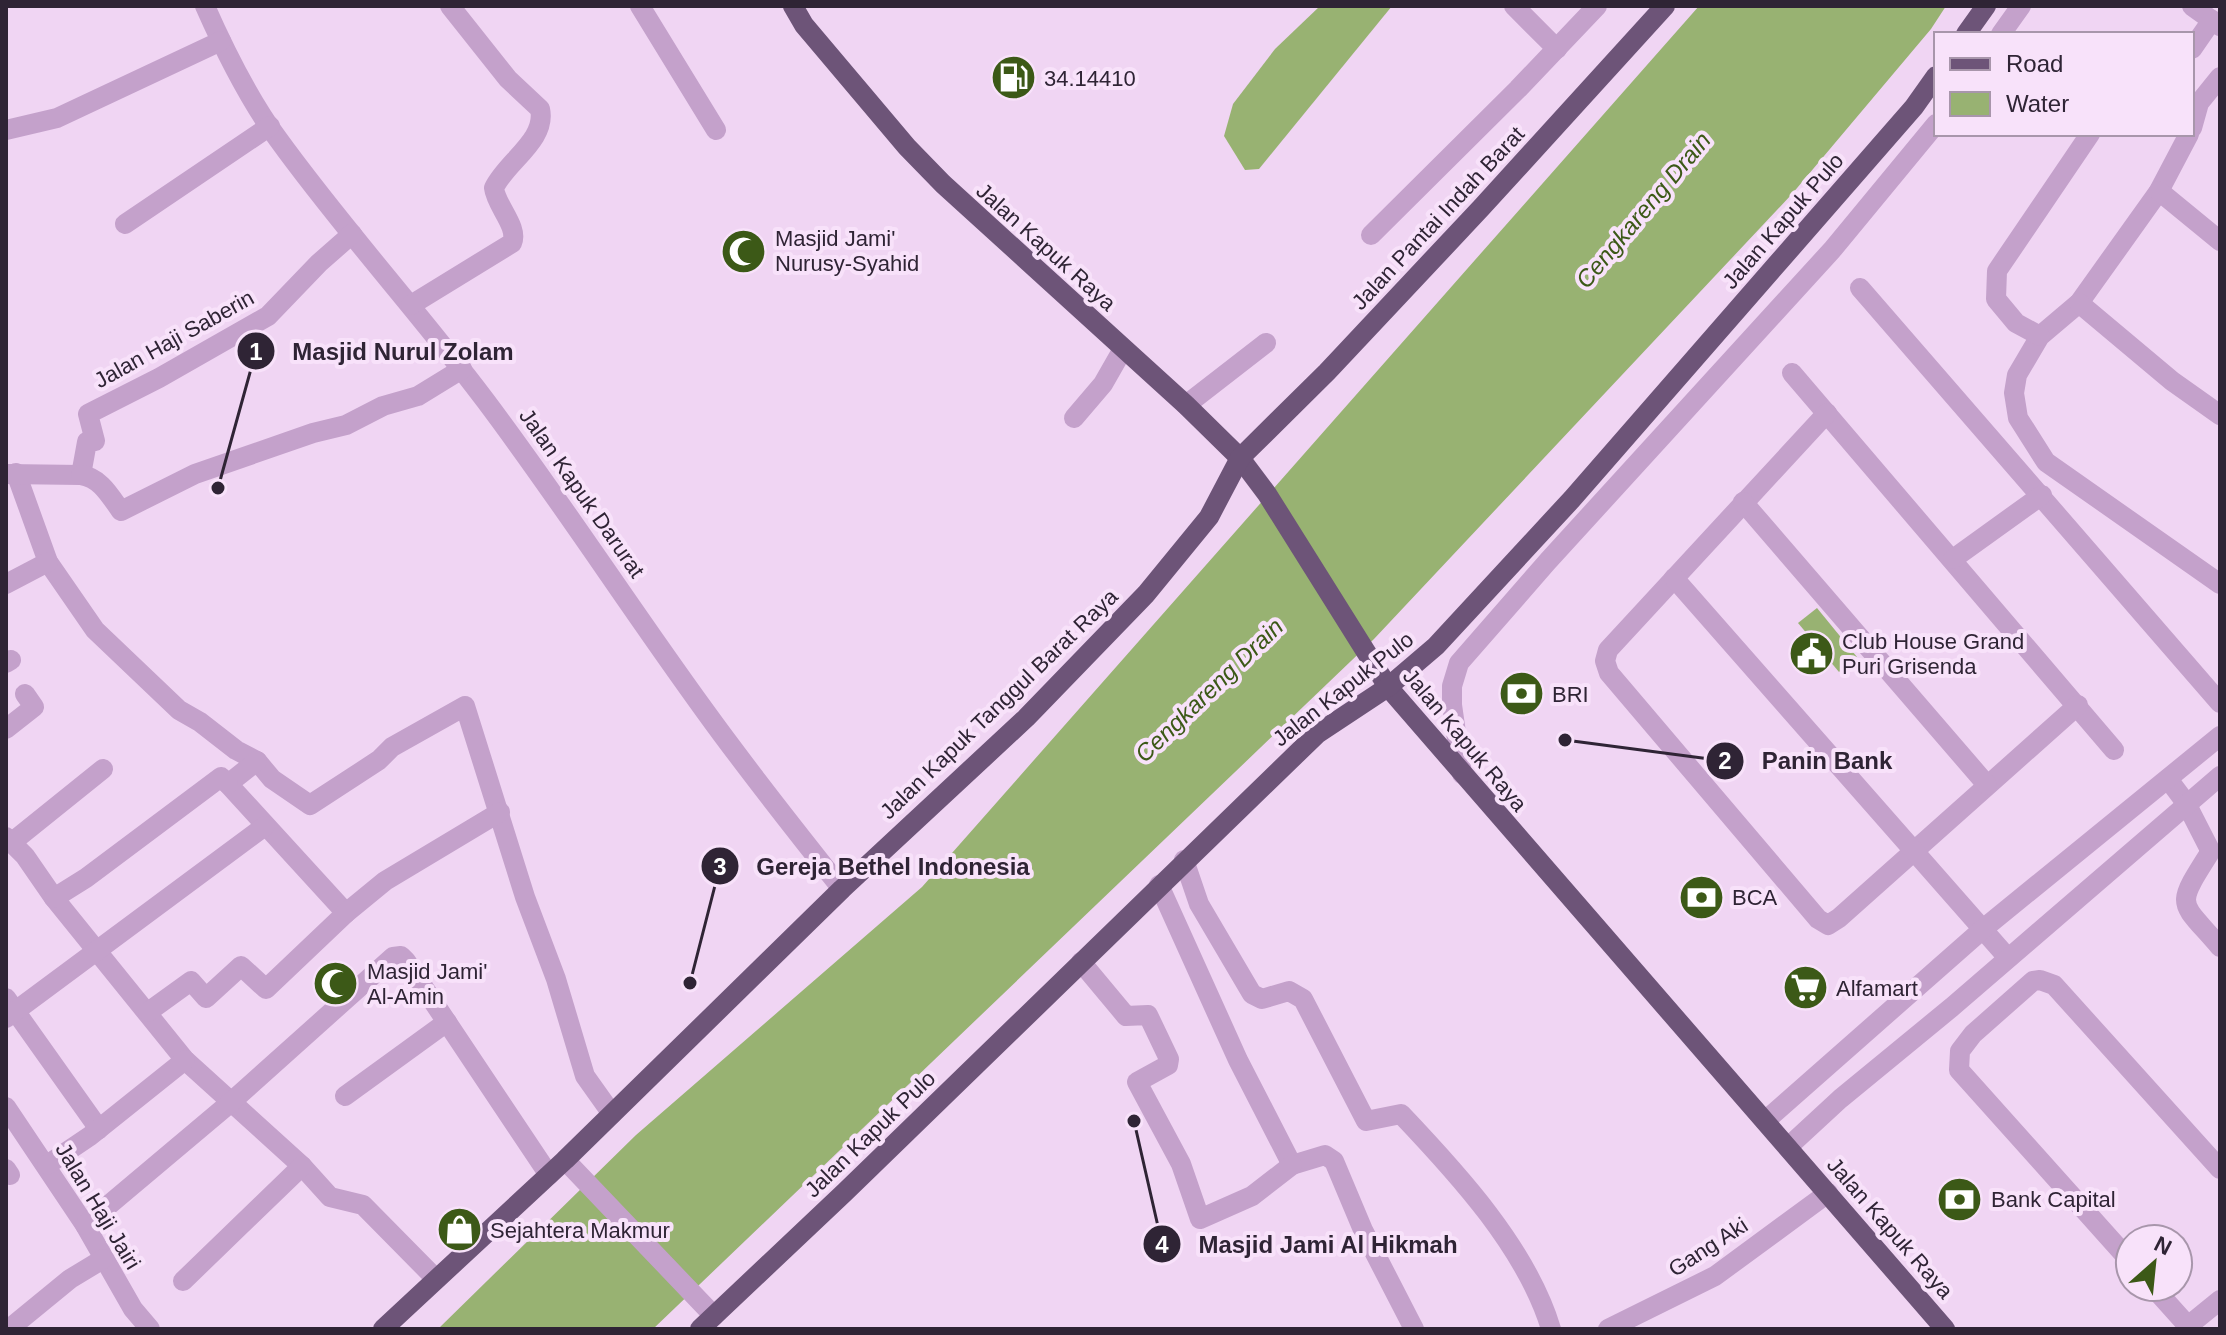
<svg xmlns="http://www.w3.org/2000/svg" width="2226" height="1335" viewBox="0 0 2226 1335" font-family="Arial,sans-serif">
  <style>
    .water { fill: #98b272 }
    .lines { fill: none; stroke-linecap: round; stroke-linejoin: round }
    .minor { stroke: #c4a1cb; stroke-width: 20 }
    .major { stroke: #6d5478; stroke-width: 20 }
    .labels { text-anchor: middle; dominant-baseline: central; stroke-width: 8; stroke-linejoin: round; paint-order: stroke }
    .poi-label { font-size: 22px; fill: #2f2435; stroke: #f8e2fa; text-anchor: start }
    .street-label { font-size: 22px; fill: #2f2435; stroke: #f8e2fa }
    .water-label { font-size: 24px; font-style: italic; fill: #3c5917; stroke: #f8e2fa }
    .leader { fill: none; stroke: #2f2435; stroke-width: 3 }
    .callout-dot { fill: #2f2435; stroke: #f8e2fa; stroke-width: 3 }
    .mark-label { font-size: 24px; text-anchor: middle; font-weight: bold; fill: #fff }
    .callout-label { font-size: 24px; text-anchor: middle; font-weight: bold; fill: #2f2435; stroke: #f8e2fa; stroke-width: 8; stroke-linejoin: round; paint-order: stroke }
  </style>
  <rect width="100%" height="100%" fill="#f0d5f3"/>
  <g class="water">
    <polygon points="1320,6 1392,6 1259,169 1245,170 1224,136 1233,104 1275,49"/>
    <polygon points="1699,6 1946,6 1931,29 1792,194 1374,639 653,1329 438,1329 636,1135 922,887"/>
    <polygon points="1817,608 1857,657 1839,672 1798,623"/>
  </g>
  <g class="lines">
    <g class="minor">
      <path d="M205,6C224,49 250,101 278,139C343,229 418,311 485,400C561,501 630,608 705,711C749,772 795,830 842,889"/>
      <polyline points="640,6 716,130"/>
      <polyline points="1514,6 1557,49"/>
      <polyline points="2192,6 2220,26"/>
      <polyline points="2001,34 2021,6"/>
      <polyline points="2192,49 2212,20"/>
      <polyline points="2192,128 2199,103 2220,77"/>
      <polyline points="6,130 57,118 221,41"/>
      <polyline points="2189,134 2159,191 2079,303 2040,336 2017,375 2014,393 2018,418 2046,462 2220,584"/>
      <polyline points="2159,191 2220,241"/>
      <polyline points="125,224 270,126"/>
      <polyline points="1371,235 1518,89 1597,6"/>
      <polyline points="1860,288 2220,703"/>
      <polyline points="2079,303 2172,381 2220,415"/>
      <path d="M411,305L512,243C519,227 496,206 494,188C506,162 547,140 540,109L508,79L450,6"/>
      <polyline points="2040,336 2016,323 1996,299 1997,271 2090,134"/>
      <polyline points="1792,373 2114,750"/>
      <polyline points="1186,405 1266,343"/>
      <polyline points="1827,413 1608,650 1605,661 1609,673 1818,919 1828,925 1839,918 2078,705"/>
      <polyline points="1074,418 1103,384 1123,349"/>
      <polyline points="16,473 48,562 95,630 179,710 200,722 236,750 257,761 272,779 310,805 379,760 392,747 465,706 525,897 556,979 585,1076 612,1114"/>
      <polyline points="6,474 81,475 87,442 95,441 88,414 159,378 268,316 319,263 352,234"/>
      <path d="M81,475C101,478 110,496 121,511L195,474L313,433L346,425L383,406L418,396L462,369"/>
      <polyline points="1743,502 1987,785"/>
      <polyline points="1953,559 2042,495"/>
      <polyline points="1674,578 2008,958"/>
      <polyline points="6,584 48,562"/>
      <polyline points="6,663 11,660"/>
      <polyline points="6,729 34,707 25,694"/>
      <polyline points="257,761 228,784 346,913"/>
      <polyline points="1462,774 1452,705 1452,686 1459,663 1548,561 1832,250 1936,124"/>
      <path d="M2168,779L2186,803L2209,848V854C2174,909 2180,900 2220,947"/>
      <polyline points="6,837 25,856 54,898 185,1060 302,1166 330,1197 363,1205 436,1279"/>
      <polyline points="11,843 103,769"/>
      <path d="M1184,860L1199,904L1252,994L1262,999L1289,991L1303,999L1366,1121L1401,1114C1458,1174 1527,1249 1551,1329"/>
      <polyline points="1159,885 1238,1060 1292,1165 1325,1155 1334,1161 1363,1230 1414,1329"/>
      <polyline points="54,898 86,878 221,777 228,784"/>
      <polyline points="1081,962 1126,1016 1148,1015 1169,1059 1168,1065 1137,1082 1181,1164 1200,1219 1252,1196 1292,1165"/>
      <polyline points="6,998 99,1129"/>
      <polyline points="148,1012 191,981 206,998 241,966 266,989 346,913 385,881 500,812"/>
      <polyline points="6,1018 265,826"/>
      <polyline points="345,1096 447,1022"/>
      <polyline points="6,1107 85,1225 133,1309 150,1329"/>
      <polyline points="1765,1121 1983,929 2220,736"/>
      <polyline points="1788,1147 1840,1099 1952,1007 2220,776"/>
      <polyline points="565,1160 714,1316"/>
      <polyline points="47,1165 90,1136 185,1060"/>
      <polyline points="6,1169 10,1175"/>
      <polyline points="85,1225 230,1103 393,957 401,956 406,961 549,1175"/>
      <polyline points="2130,1261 1959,1070 1960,1051 1973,1034 2033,981 2040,980 2054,985 2220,1169"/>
      <polyline points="183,1281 302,1166"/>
      <polyline points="2153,1287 2188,1326 2220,1300"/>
      <polyline points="9,1329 70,1279 103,1259"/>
      <polyline points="1608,1329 1715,1276 1828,1193"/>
    </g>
    <g class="major">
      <polyline points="793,6 804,25 907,147 943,184 1186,405 1240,458 1267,494 1388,687 1945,1329"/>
      <polyline points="1966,34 1986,6"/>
      <polyline points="383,1329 565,1160 842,889 1026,718 1146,594 1209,517 1240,458 1327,372 1481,208 1665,6"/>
      <polyline points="700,1329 845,1192 1317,734 1388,687 1436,646 1572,499 1914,107 1936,76"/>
    </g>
  </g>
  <defs>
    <symbol id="fuel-disc" viewBox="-11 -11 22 22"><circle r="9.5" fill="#3c5917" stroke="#f8e2fa"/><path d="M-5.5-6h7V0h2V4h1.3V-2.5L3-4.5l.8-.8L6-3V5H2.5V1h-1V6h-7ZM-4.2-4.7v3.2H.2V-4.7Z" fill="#fff"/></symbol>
    <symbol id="mosque-disc" viewBox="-11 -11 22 22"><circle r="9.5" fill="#3c5917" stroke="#f8e2fa"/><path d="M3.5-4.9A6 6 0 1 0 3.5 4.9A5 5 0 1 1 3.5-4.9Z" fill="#fff"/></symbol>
    <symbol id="civic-disc" viewBox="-11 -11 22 22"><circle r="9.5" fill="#3c5917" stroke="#f8e2fa"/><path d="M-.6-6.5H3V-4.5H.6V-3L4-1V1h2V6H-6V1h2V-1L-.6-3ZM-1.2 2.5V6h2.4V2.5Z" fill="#fff"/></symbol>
    <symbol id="bank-disc" viewBox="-11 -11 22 22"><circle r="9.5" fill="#3c5917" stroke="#f8e2fa"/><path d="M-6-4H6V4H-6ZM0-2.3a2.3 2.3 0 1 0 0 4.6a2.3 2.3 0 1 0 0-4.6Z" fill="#fff"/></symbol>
    <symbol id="supermarket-disc" viewBox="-11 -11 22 22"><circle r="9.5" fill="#3c5917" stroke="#f8e2fa"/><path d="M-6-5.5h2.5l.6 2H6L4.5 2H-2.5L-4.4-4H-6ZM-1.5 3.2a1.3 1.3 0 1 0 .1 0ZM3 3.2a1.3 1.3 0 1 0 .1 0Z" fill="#fff"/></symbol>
    <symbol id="shop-disc" viewBox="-11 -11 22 22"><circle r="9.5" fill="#3c5917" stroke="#f8e2fa"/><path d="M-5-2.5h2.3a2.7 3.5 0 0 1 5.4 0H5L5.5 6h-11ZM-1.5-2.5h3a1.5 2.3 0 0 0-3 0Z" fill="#fff"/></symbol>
  </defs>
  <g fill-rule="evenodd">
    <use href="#fuel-disc" x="988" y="52" width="51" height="51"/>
    <use href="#mosque-disc" x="718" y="226" width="51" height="51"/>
    <use href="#civic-disc" x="1786" y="628" width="51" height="51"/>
    <use href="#bank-disc" x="1496" y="668" width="51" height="51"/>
    <use href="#bank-disc" x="1676" y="872" width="51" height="51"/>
    <use href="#mosque-disc" x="310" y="958" width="51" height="51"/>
    <use href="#supermarket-disc" x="1780" y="962" width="51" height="51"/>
    <use href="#bank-disc" x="1934" y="1174" width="51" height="51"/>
    <use href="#shop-disc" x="434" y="1204" width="51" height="51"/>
  </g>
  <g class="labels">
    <g class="poi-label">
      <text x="1044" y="78">34.14410</text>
      <text x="775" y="238">Masjid Jami'<tspan x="775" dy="25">Nurusy-Syahid</tspan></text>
      <text x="1842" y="641">Club House Grand<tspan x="1842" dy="25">Puri Grisenda</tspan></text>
      <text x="1552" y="694">BRI</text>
      <text x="1732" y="897">BCA</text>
      <text x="367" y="971">Masjid Jami'<tspan x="367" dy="25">Al-Amin</tspan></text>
      <text x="1836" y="988">Alfamart</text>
      <text x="1991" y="1199">Bank Capital</text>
      <text x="490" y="1230">Sejahtera Makmur</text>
    </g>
    <g class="street-label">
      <text transform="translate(1438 218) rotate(-47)">Jalan Pantai Indah Barat</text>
      <text transform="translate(1783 221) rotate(-49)">Jalan Kapuk Pulo</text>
      <text transform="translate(1046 247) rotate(42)">Jalan Kapuk Raya</text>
      <text transform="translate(174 339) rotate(-29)">Jalan Haji Saberin</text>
      <text transform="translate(582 493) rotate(55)">Jalan Kapuk Darurat</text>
      <text transform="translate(1343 689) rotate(-38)">Jalan Kapuk Pulo</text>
      <text transform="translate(999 704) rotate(-44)">Jalan Kapuk Tanggul Barat Raya</text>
      <text transform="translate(1465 740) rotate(50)">Jalan Kapuk Raya</text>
      <text transform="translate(870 1134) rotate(-44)">Jalan Kapuk Pulo</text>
      <text transform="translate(98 1206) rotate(59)">Jalan Haji Jairi</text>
      <text transform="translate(1890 1228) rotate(49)">Jalan Kapuk Raya</text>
      <text transform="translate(1708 1247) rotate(-33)">Gang Aki</text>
    </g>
    <g class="water-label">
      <text transform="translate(1643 210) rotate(-50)">Cengkareng Drain</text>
      <text transform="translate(1209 690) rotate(-44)">Cengkareng Drain</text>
    </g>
  </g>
  <path class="leader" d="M218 488L256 351M1565 740L1725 761M690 983L720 866M1134 1121L1162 1244"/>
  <g class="callout-dot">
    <circle cx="218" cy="488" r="8"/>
    <circle cx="1565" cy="740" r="8"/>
    <circle cx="690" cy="983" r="8"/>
    <circle cx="1134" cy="1121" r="8"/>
    <circle cx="256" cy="351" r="20"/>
    <circle cx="1725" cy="761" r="20"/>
    <circle cx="720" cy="866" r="20"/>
    <circle cx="1162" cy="1244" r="20"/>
  </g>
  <g class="mark-label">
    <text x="256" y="360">1</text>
    <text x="1725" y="769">2</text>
    <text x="720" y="875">3</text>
    <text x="1162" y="1253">4</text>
  </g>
  <g class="callout-label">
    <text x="403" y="360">Masjid Nurul Zolam</text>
    <text x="1827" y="769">Panin Bank</text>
    <text x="893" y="875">Gereja Bethel Indonesia</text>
    <text x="1328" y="1253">Masjid Jami Al Hikmah</text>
  </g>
  <rect width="2226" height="1335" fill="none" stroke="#2f2435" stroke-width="16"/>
  <rect x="1934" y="32" width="260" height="104" fill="#f8e2fa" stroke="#a896ab" stroke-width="2"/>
  <rect x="1950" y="58" width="40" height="12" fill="#6d5478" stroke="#a896ab" stroke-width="2"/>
  <text x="2006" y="72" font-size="24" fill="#2f2435">Road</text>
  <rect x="1950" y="92" width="40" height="24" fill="#98b272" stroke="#a896ab" stroke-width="2"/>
  <text x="2006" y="112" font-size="24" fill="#2f2435">Water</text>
  <g transform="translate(2154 1263) rotate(27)"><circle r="38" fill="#f8e2fa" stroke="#a896ab" stroke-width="2"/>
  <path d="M0-6L14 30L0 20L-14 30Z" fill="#3c5917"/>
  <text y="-12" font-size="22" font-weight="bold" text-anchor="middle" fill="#2f2435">N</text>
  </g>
</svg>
